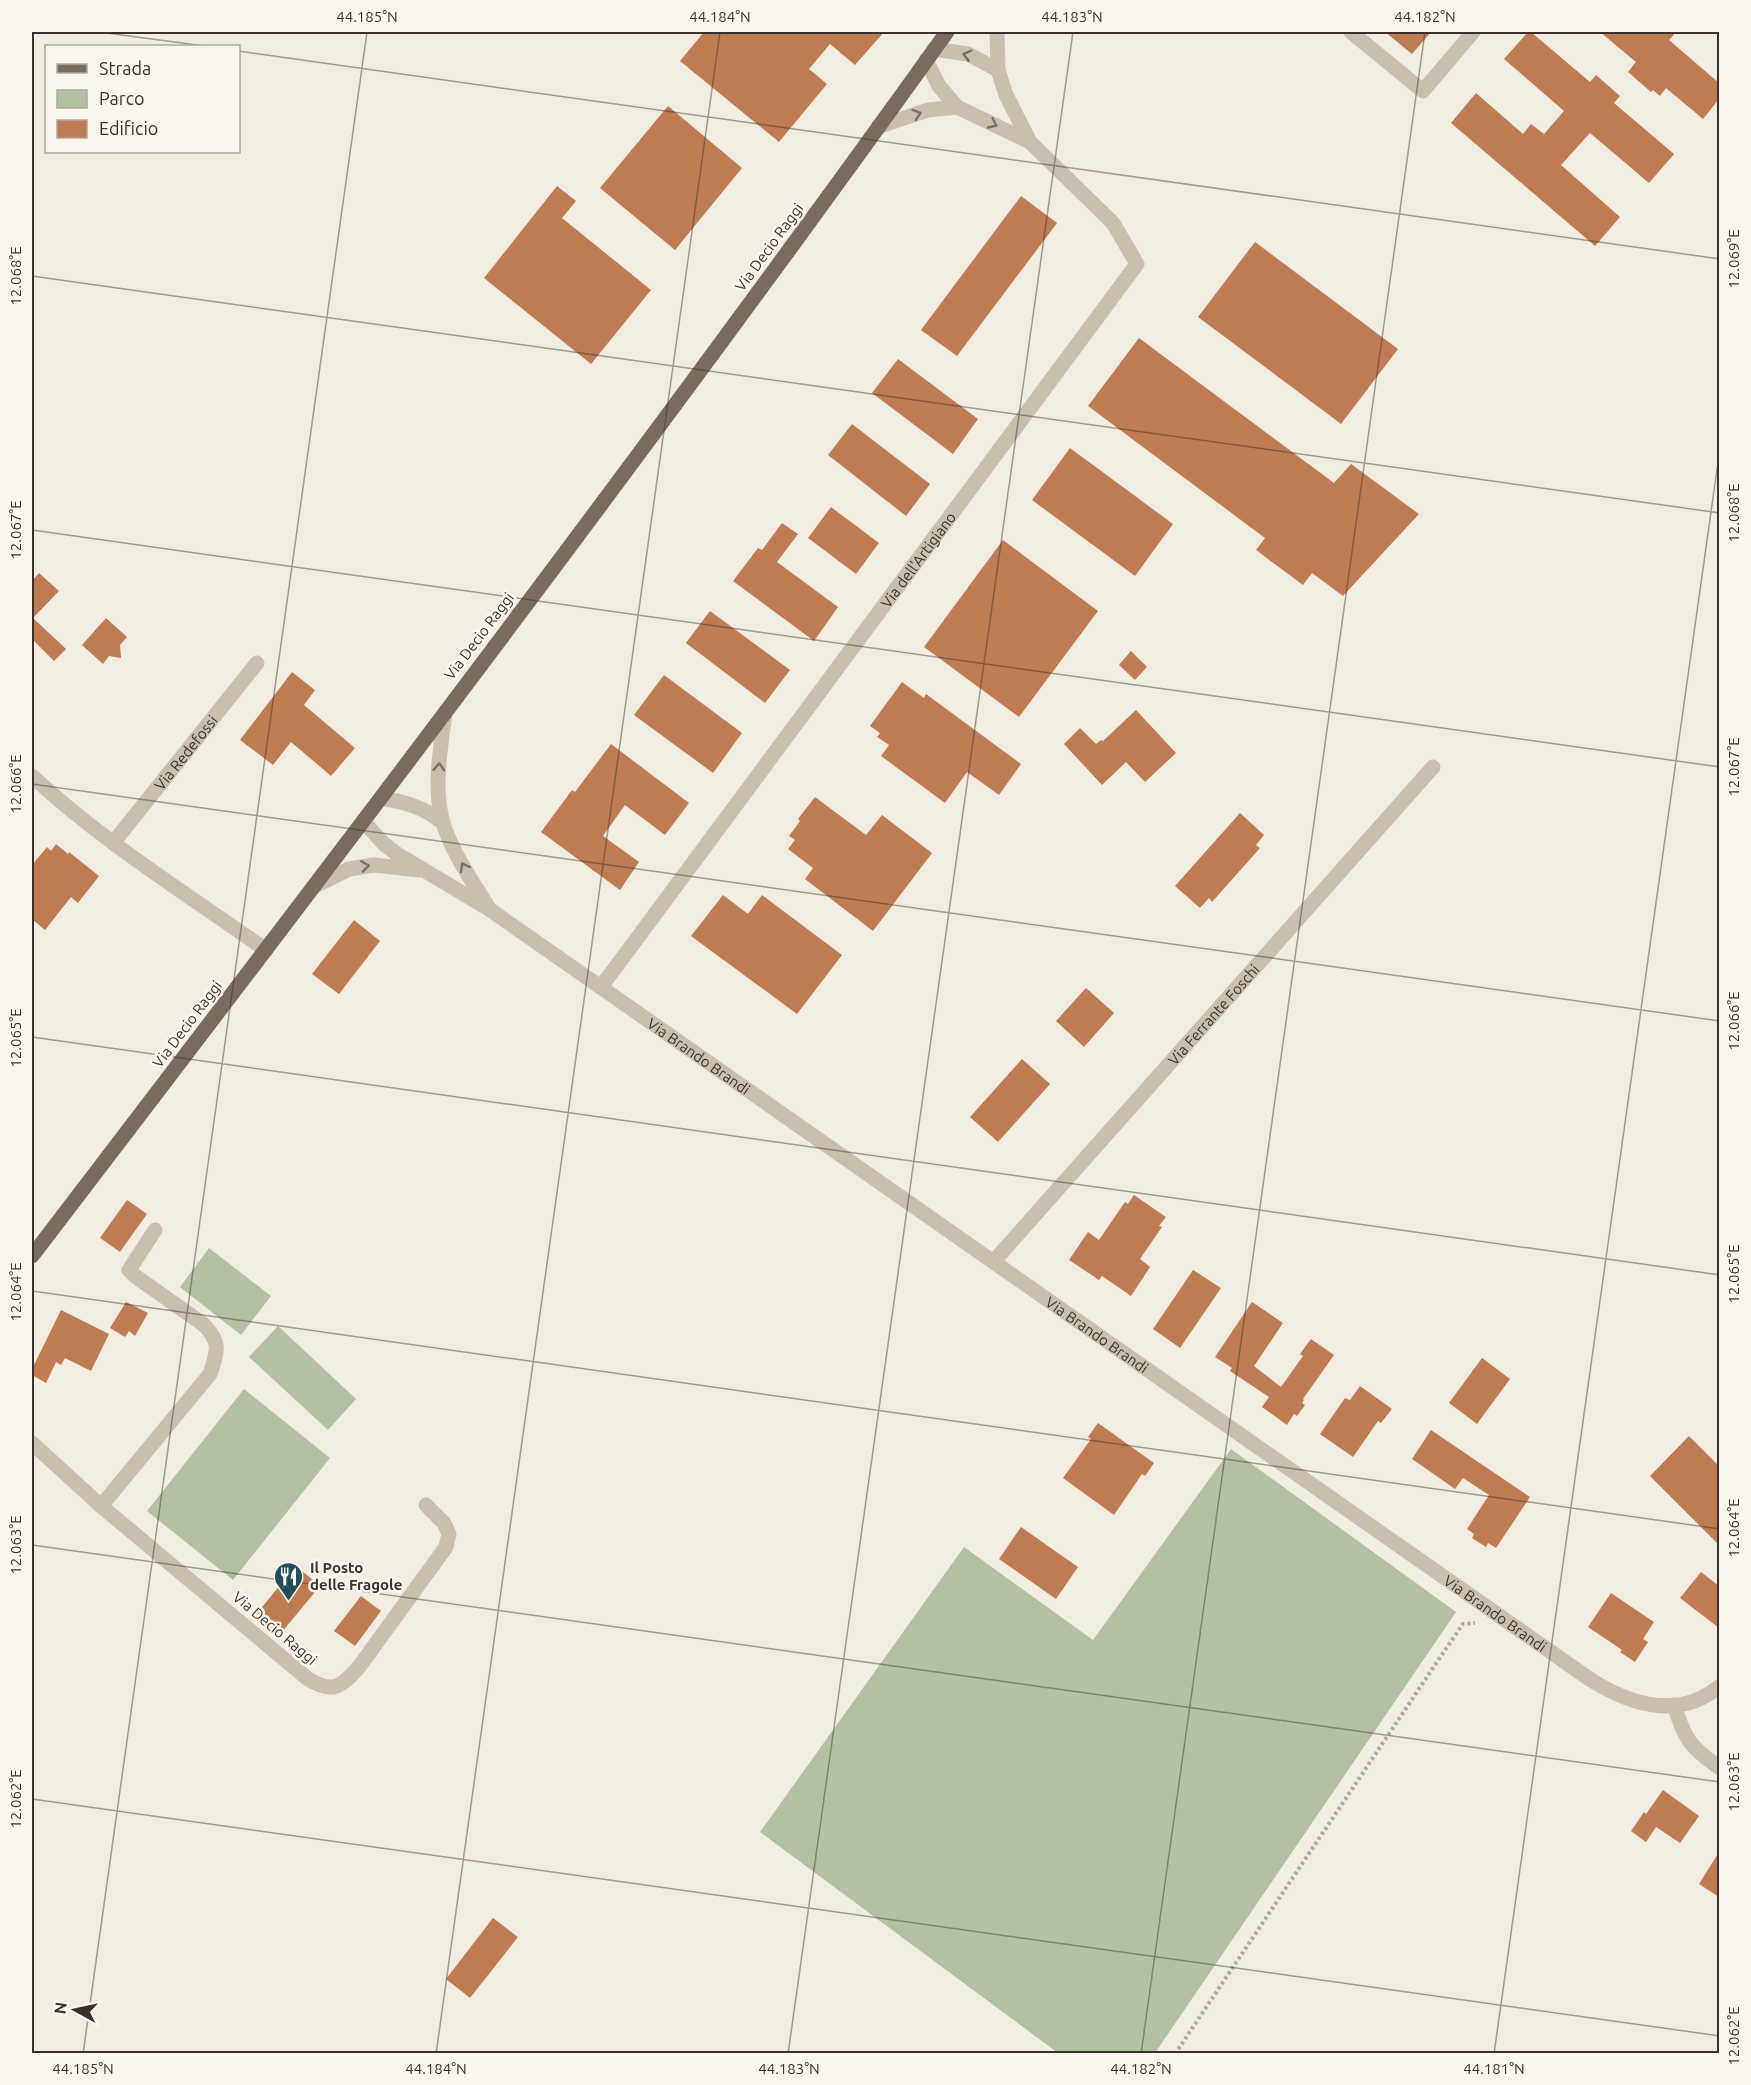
<svg xmlns="http://www.w3.org/2000/svg" width="1751" height="2085" viewBox="0 0 1751 2085" font-family="Ubuntu,sans-serif">
  <style>
    .green { fill: #b2c1a2 }
    .building { fill: #bf7c53 }
    .lines { fill: none; stroke-linecap: round; stroke-linejoin: round }
    .path { stroke: #b6a998; stroke-width: 4; stroke-dasharray: 3 3; stroke-linecap: butt }
    .minor { stroke: #cabfae; stroke-width: 15 }
    .major { stroke: #7a6b5e; stroke-width: 15 }
    .oneway { stroke: #7a7166 }
    .ticks { fill: none; stroke: #39322c; stroke-width: 1.5; stroke-opacity: 0.45 }
    .labels { text-anchor: middle; dominant-baseline: central; stroke-width: 5; stroke-linejoin: round; paint-order: stroke }
    .street-label { font-size: 15px; fill: #39322c; stroke: #faf6ee }
    .poi-label { font-size: 15px; font-weight: bold; fill: #39322c; stroke: #faf6ee; text-anchor: start }
    .neatline { fill: none; stroke: #39322c; stroke-width: 2 }
    .ticks-label { font-size: 15px; text-anchor: middle; fill: #39322c }
  </style>
  <rect width="100%" height="100%" fill="#f2ede2"/>
  <g class="green">
    <polygon points="209,1248 271,1296 241,1335 180,1287"/>
    <polygon points="278,1326 356,1399 328,1430 249,1357"/>
    <polygon points="244,1389 330,1458 233,1580 147,1511"/>
    <polygon points="1231,1449 1456,1612 1155,2053 1058,2053 760,1832 964,1547 1093,1640"/>
  </g>
  <g class="building">
    <polygon points="704,32 884,32 855,65 830,44 809,69 827,84 779,142 680,61"/>
    <polygon points="1385,32 1431,32 1412,54"/>
    <polygon points="1528,32 1531,32 1590,82 1596,75 1620,96 1614,103 1674,154 1649,183 1590,133 1561,165 1620,217 1595,246 1451,123 1476,93 1523,134 1531,124 1544,134 1564,111 1504,59"/>
    <polygon points="1600,32 1676,32 1669,40 1719,83 1719,99 1703,119 1666,88 1660,96 1653,90 1651,92 1628,72 1636,62"/>
    <polygon points="668,106 742,168 675,250 600,188"/>
    <polygon points="557,186 576,201 562,218 651,290 591,364 484,278"/>
    <polygon points="1021,196 1057,223 957,356 921,330"/>
    <polygon points="1255,242 1398,349 1341,424 1198,317"/>
    <polygon points="1139,338 1334,483 1351,464 1419,514 1343,596 1312,573 1303,585 1256,550 1265,538 1088,406"/>
    <polygon points="898,359 978,419 953,454 872,393"/>
    <polygon points="852,424 930,484 906,516 828,455"/>
    <polygon points="1070,448 1173,524 1135,576 1032,500"/>
    <polygon points="831,507 879,543 856,574 808,538"/>
    <polygon points="782,523 798,534 777,562 838,607 814,641 733,581 758,548 762,550"/>
    <polygon points="1003,540 1098,611 1019,717 924,647"/>
    <polygon points="39,573 59,591 33,618 66,649 54,661 32,639 32,581"/>
    <polygon points="710,611 790,670 765,703 686,643"/>
    <polygon points="106,618 127,637 120,645 121,658 109,656 103,664 82,645"/>
    <polygon points="1131,651 1147,667 1135,680 1119,665"/>
    <polygon points="292,672 315,690 304,705 355,748 331,776 291,742 273,765 240,740"/>
    <polygon points="664,675 742,733 713,773 634,715"/>
    <polygon points="902,682 924,698 926,694 1021,764 999,795 967,772 945,803 881,756 889,745 877,737 880,733 870,726"/>
    <polygon points="1136,710 1176,753 1145,782 1126,762 1102,785 1064,744 1080,728 1096,744 1101,740 1103,741"/>
    <polygon points="611,744 689,803 665,835 625,805 603,836 639,862 620,890 541,832 572,790 575,792"/>
    <polygon points="815,797 866,835 882,815 932,853 873,931 805,879 813,868 788,849 795,840 789,836 800,821 798,819"/>
    <polygon points="1240,813 1264,835 1256,845 1260,848 1212,902 1209,898 1200,908 1175,886"/>
    <polygon points="56,844 68,854 69,852 99,876 78,903 71,897 45,930 32,919 32,865 47,847 51,851"/>
    <polygon points="723,895 748,914 762,895 842,955 797,1014 691,936"/>
    <polygon points="354,920 380,941 339,994 312,974"/>
    <polygon points="1086,988 1114,1013 1084,1047 1056,1021"/>
    <polygon points="1022,1059 1050,1084 998,1142 970,1117"/>
    <polygon points="1134,1195 1166,1217 1159,1226 1162,1227 1140,1259 1150,1267 1131,1296 1102,1276 1099,1280 1069,1260 1088,1232 1099,1240 1125,1202 1128,1204"/>
    <polygon points="127,1200 147,1214 120,1252 100,1238"/>
    <polygon points="1193,1270 1221,1288 1180,1348 1153,1329"/>
    <polygon points="126,1302 148,1313 135,1336 129,1331 125,1337 110,1328"/>
    <polygon points="1252,1302 1283,1323 1254,1366 1281,1387 1303,1356 1300,1354 1311,1339 1334,1355 1303,1399 1304,1400 1302,1403 1305,1405 1297,1416 1294,1414 1287,1425 1262,1407 1269,1397 1230,1371 1232,1368 1215,1357"/>
    <polygon points="61,1310 109,1334 91,1371 65,1358 61,1365 56,1362 46,1383 32,1375 32,1369"/>
    <polygon points="1482,1358 1510,1379 1477,1424 1449,1403"/>
    <polygon points="1360,1386 1392,1409 1381,1423 1378,1421 1353,1457 1320,1434 1345,1398 1350,1400"/>
    <polygon points="1098,1423 1154,1463 1145,1476 1142,1474 1114,1515 1063,1478 1091,1439 1088,1437"/>
    <polygon points="1431,1430 1530,1497 1496,1548 1488,1543 1486,1547 1472,1538 1474,1534 1467,1529 1489,1495 1463,1478 1455,1489 1412,1459"/>
    <polygon points="1689,1436 1719,1466 1719,1545 1650,1476"/>
    <polygon points="1021,1527 1078,1567 1056,1599 999,1559"/>
    <polygon points="296,1566 320,1586 277,1638 253,1618"/>
    <polygon points="1701,1572 1719,1586 1719,1628 1680,1598"/>
    <polygon points="1611,1593 1654,1622 1643,1639 1648,1642 1635,1662 1620,1652 1622,1650 1588,1627"/>
    <polygon points="361,1596 381,1611 355,1646 334,1631"/>
    <polygon points="1663,1790 1699,1816 1680,1843 1656,1827 1646,1842 1631,1831 1644,1812 1646,1814"/>
    <polygon points="1719,1852 1719,1897 1699,1884"/>
    <polygon points="493,1918 518,1937 470,1998 446,1979"/>
  </g>
  <g class="lines">
    <polyline class="path" points="1175,2054 1441,1656 1463,1624 1475,1623"/>
    <g class="minor">
      <polyline points="1351,32 1423,91 1473,32"/>
      <polyline points="934,49 968,54 998,70"/>
      <polyline points="926,60 939,86 957,107 1030,142"/>
      <polyline points="878,127 928,110 957,107"/>
      <path d="M445,712C441,748 432,790 444,826C454,855 472,881 488,907"/>
      <path d="M32,776C103,842 187,894 266,950"/>
      <path d="M381,798C405,802 424,807 443,823"/>
      <path id="s1" d="M363,821L384,844L397,854L489,909L1591,1680C1631,1705 1679,1720 1720,1686"/>
      <path id="s2" d="M113,843L257,663"/>
      <polyline points="313,887 349,869 374,865 419,870"/>
      <path id="s3" d="M601,987L1137,264L1113,223L1030,142L1006,95L998,70L997,32"/>
      <path id="s4" d="M994,1261L1433,767"/>
      <path d="M32,1443L101,1506L210,1374C218,1350 221,1342 203,1324L135,1276L129,1270L155,1230"/>
      <path d="M101,1506L308,1679C333,1694 341,1687 359,1667L446,1547L449,1534L444,1523L426,1505"/>
      <path d="M1674,1705C1685,1740 1690,1747 1720,1768"/>
    </g>
    <path class="major" d="M32,1256C341,852 650,446 947,32"/>
  </g>
  <defs><path id="oneway-chevron" d="M-2-3.5L2.5 0L-2 3.5" fill="none" stroke-width="1.6" stroke-linecap="round" stroke-linejoin="round" transform="scale(1.5)"/></defs>
  <g class="oneway">
    <use href="#oneway-chevron" transform="translate(967 55) rotate(-165)"/>
    <use href="#oneway-chevron" transform="translate(917 114) rotate(-18)"/>
    <use href="#oneway-chevron" transform="translate(993 124) rotate(25)"/>
    <use href="#oneway-chevron" transform="translate(439 767) rotate(-87)"/>
    <use href="#oneway-chevron" transform="translate(365 866) rotate(-8)"/>
    <use href="#oneway-chevron" transform="translate(464 867) rotate(-119)"/>
  </g>
  <path class="ticks" d="M99,32L205,46M238,51L1720,259M32,276L1720,513M32,530L1720,767M32,784L1720,1021M32,1037L1720,1275M32,1291L1720,1529M32,1545L1720,1782M32,1799L1720,2036M32,2053L36,2054M83,2054L367,32M436,2054L720,32M788,2054L1073,32M1141,2054L1425,32M1494,2054L1720,448"/>
  <defs>
    <symbol id="restaurant-pin" viewBox="-11 -11 22 30"><path d="M0 17L-7.5 6A9.5 9.5 0 1 1 7.5 6Z" fill="#234e59" stroke="#faf6ee"/><path d="M-5-6h1v4h1v-4h1v4h1v-4h1v5L-1.5 .5V6h-2V.5L-5-1ZM5-6V6H3V1.5H1.5Q1.5-4 5-6Z" fill="#fff"/></symbol>
  </defs>
  <g fill-rule="evenodd">
    <use href="#restaurant-pin" x="272" y="1560" width="33" height="45"/>
  </g>
  <g class="labels">
    <g class="street-label">
      <text transform="translate(769 247) rotate(-54)">Via Decio Raggi</text>
      <text stroke="none"><textPath href="#s3" startOffset="532">Via dell'Artigiano</textPath></text>
      <text transform="translate(479 636) rotate(-53)">Via Decio Raggi</text>
      <text stroke="none"><textPath href="#s2" startOffset="116">Via Redefossi</textPath></text>
      <text stroke="none"><textPath href="#s4" startOffset="330">Via Ferrante Foschi</textPath></text>
      <text transform="translate(187 1024) rotate(-53)">Via Decio Raggi</text>
      <text stroke="none"><textPath href="#s1" startOffset="411">Via Brando Brandi</textPath></text>
      <text stroke="none"><textPath href="#s1" startOffset="897">Via Brando Brandi</textPath></text>
      <text stroke="none"><textPath href="#s1" startOffset="1383">Via Brando Brandi</textPath></text>
      <text transform="translate(275 1628) rotate(40)">Via Decio Raggi</text>
    </g>
    <g class="poi-label">
      <text x="310" y="1567">Il Posto<tspan x="310" dy="17">delle Fragole</tspan></text>
    </g>
  </g>
  <rect width="1751" height="2085" fill="none" stroke="#faf6ee" stroke-width="66"/>
  <rect x="45" y="45" width="195" height="108" fill="#faf6ee" stroke="#ada8a0" stroke-width="1.5"/>
  <rect x="57" y="64" width="30" height="9" fill="#7a6b5e" stroke="#ada8a0" stroke-width="1.5"/>
  <text x="99" y="75" font-size="18" fill="#39322c">Strada</text>
  <rect x="57" y="90" width="30" height="18" fill="#b2c1a2" stroke="#ada8a0" stroke-width="1.5"/>
  <text x="99" y="105" font-size="18" fill="#39322c">Parco</text>
  <rect x="57" y="120" width="30" height="18" fill="#bf7c53" stroke="#ada8a0" stroke-width="1.5"/>
  <text x="99" y="135" font-size="18" fill="#39322c">Edificio</text>
  <g transform="translate(75 2010) rotate(278)" stroke="#faf6ee" stroke-width="4.5" paint-order="stroke">
  <path d="M0-4.5L10 22L0 15L-10 22Z" fill="#39322c"/>
  <text y="-9" font-size="16" font-weight="bold" text-anchor="middle" fill="#39322c">N</text>
  </g>
  <rect x="33" y="33" width="1685" height="2019" class="neatline"/>
  <g class="ticks-label">
    <text x="367" y="22">44.185°N</text>
    <text x="720" y="22">44.184°N</text>
    <text x="1072" y="22">44.183°N</text>
    <text x="1425" y="22">44.182°N</text>
    <text transform="translate(1734 259) rotate(-90)" y="5">12.069°E</text>
    <text transform="translate(16 276) rotate(-90)" y="5">12.068°E</text>
    <text transform="translate(1734 513) rotate(-90)" y="5">12.068°E</text>
    <text transform="translate(16 530) rotate(-90)" y="5">12.067°E</text>
    <text transform="translate(1734 767) rotate(-90)" y="5">12.067°E</text>
    <text transform="translate(16 784) rotate(-90)" y="5">12.066°E</text>
    <text transform="translate(1734 1021) rotate(-90)" y="5">12.066°E</text>
    <text transform="translate(16 1038) rotate(-90)" y="5">12.065°E</text>
    <text transform="translate(1734 1274) rotate(-90)" y="5">12.065°E</text>
    <text transform="translate(16 1292) rotate(-90)" y="5">12.064°E</text>
    <text transform="translate(1734 1528) rotate(-90)" y="5">12.064°E</text>
    <text transform="translate(16 1545) rotate(-90)" y="5">12.063°E</text>
    <text transform="translate(1734 1782) rotate(-90)" y="5">12.063°E</text>
    <text transform="translate(16 1799) rotate(-90)" y="5">12.062°E</text>
    <text transform="translate(1734 2036) rotate(-90)" y="5">12.062°E</text>
    <text x="83" y="2074">44.185°N</text>
    <text x="436" y="2074">44.184°N</text>
    <text x="789" y="2074">44.183°N</text>
    <text x="1141" y="2074">44.182°N</text>
    <text x="1494" y="2074">44.181°N</text>
  </g>
</svg>
